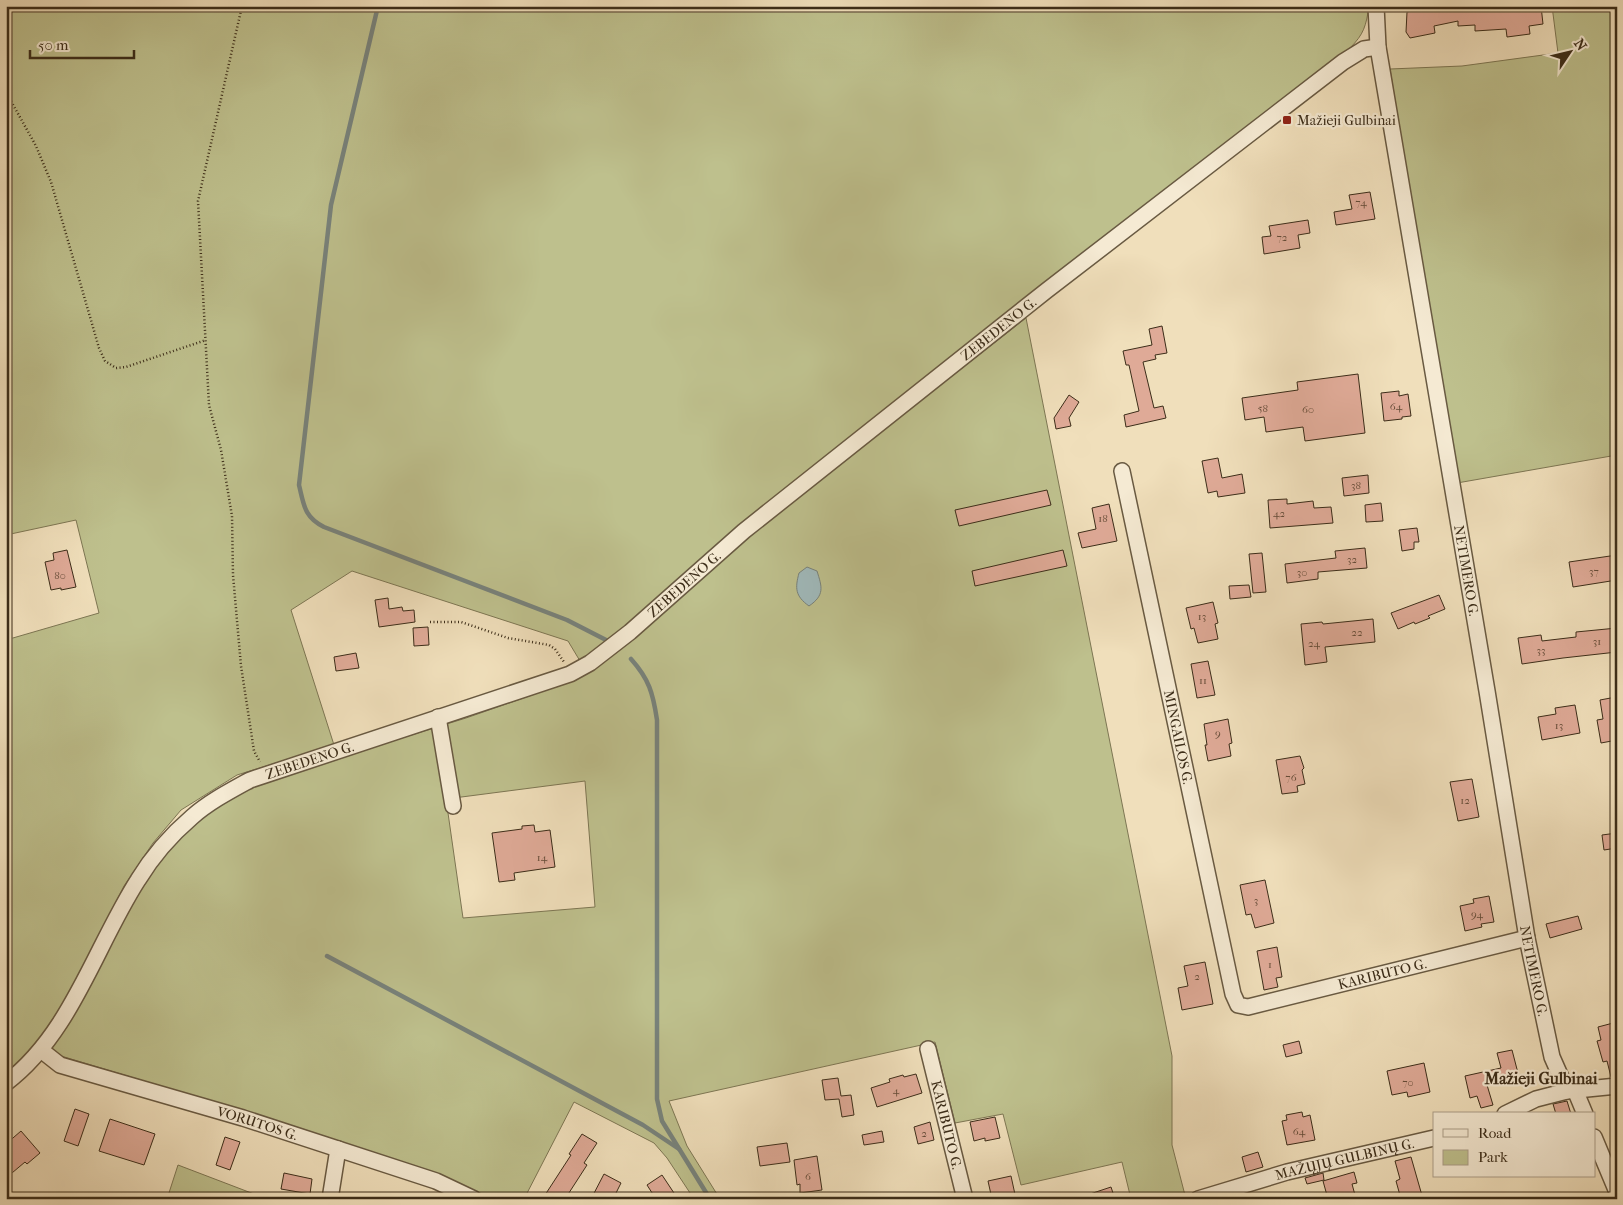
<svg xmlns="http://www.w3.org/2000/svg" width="1623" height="1205" viewBox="0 0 1623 1205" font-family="'IM FELL French Canon',serif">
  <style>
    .green { fill: #bec08d; stroke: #7d7653; fill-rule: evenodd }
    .water { fill: #a0babc; stroke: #78827b }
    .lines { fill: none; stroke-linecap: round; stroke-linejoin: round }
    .stream { stroke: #78827b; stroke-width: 4.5 }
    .building { fill: #dfaa97; stroke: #3c2d19 }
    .minor-casing { stroke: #695a42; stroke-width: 18 }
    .path { stroke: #3c2d19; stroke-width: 2.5; stroke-dasharray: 1 2.5; stroke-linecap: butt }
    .minor { stroke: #f5ead3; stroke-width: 15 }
    .poi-dot { fill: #8f2418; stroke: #f5ead3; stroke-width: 2 }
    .labels { text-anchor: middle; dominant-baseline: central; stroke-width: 4.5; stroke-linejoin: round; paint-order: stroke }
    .number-label { font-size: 11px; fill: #654c38 }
    .poi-label { font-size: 14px; fill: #3c2d19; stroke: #f5ead3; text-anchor: start }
    .street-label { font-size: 14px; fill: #3c2d19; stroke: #f5ead3 }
    .quarter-label { font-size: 16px; font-weight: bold; fill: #3c2d19; stroke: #f5ead3 }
  </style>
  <rect width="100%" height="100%" fill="#f0dfbb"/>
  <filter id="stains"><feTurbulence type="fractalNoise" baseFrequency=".004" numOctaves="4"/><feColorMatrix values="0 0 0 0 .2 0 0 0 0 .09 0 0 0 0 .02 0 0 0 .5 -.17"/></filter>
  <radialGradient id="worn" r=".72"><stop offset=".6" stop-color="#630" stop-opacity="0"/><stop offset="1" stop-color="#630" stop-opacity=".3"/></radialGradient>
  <g class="green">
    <path d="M6,6H1369C1366,26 1364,34 1350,48L757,513L608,641L580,661L568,641L352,571L291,610L334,745L237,775L181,810L153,843L124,886L67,1002L13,1075L6,1080V640L99,613L76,520L6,535Z"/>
    <polygon points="1552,6 1617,6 1617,455 1457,483 1390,69 1462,66 1558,53"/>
    <path d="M1026,318L1172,1056V1145L1186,1199H1131L1122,1162L1021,1185L1003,1114L955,1123L935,1042L669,1101L687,1146L720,1199H694L667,1158L654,1143L574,1102L524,1199H490L257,1115L61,1056L52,1048L149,875L182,833L227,797L283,775L466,718L535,694L611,656L628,643L735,547L778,512ZM585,781L595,907L463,918L446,799Z"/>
    <polygon points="178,1165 254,1194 253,1199 167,1199"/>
  </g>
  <path class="water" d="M807,567L817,571C822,587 825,595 809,606C795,596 795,588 799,573Z"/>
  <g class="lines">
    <g class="stream">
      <path d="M378,6L331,205L299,485C304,505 304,517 324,527L567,620L608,641"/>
      <path d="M631,659C649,679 653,693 657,720V1099L662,1121L710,1199"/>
      <polyline points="327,956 643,1125 679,1149"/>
    </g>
  </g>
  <g class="building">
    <polygon points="1421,6 1439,6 1439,8 1489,6 1489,10 1521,6 1541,6 1543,24 1529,26 1530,34 1507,37 1506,29 1475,31 1475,25 1458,26 1458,21 1434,26 1435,33 1410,38 1406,32 1407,12 1421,9"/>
    <polygon points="1370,192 1375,219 1336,225 1334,212 1352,209 1349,195"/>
    <polygon points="1308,220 1310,233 1298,235 1300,248 1264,254 1262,237 1271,236 1269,226"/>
    <polygon points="1162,326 1167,353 1155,355 1156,359 1143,362 1154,408 1163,406 1166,418 1126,427 1124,415 1139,411 1129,365 1126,365 1123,351 1152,345 1149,329"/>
    <polygon points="1358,374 1365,433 1305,441 1303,427 1266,432 1264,417 1245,420 1242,398 1298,390 1297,382"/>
    <polygon points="1399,391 1399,396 1408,394 1411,416 1402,417 1402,419 1384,421 1381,393"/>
    <polygon points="1069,395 1079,402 1069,418 1071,426 1056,429 1054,418"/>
    <polygon points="1218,458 1222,478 1242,474 1245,493 1218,497 1217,491 1208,493 1202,461"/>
    <polygon points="1368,475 1369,493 1344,496 1342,478"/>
    <polygon points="1047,490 1051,505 959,526 955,510"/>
    <polygon points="1287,499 1287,504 1313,501 1314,508 1331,507 1333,523 1270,528 1268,500"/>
    <polygon points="1381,503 1383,521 1366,522 1365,505"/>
    <polygon points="1109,504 1117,541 1082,548 1078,533 1096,529 1092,508"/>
    <polygon points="1417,528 1419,542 1414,542 1414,549 1402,551 1399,530"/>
    <polygon points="1365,548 1367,568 1318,572 1318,579 1287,583 1285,564 1336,558 1335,551"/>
    <polygon points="67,550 76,587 61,590 61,588 51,590 45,562 54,560 53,553"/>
    <polygon points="1063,550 1067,566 975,586 972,571"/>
    <polygon points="1262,553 1266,592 1253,593 1249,554"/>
    <polygon points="1617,555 1617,580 1573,587 1569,562"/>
    <polygon points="1249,585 1251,597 1230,599 1229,586"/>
    <polygon points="1439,595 1445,609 1428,616 1430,618 1415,624 1414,622 1398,629 1391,613"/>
    <polygon points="388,598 389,609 402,607 403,611 414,610 415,622 379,627 375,600"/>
    <polygon points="1213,602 1218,623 1215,624 1218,639 1198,643 1194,628 1191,629 1186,608"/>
    <polygon points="1373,619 1375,642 1325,647 1327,662 1305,665 1301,624 1322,622 1323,624"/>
    <polygon points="428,627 429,645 414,646 413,628"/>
    <polygon points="1617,628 1617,652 1563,658 1522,664 1518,638 1541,635 1542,641 1576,637 1576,632"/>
    <polygon points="356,653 359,668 336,671 334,657"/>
    <polygon points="1208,661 1215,695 1197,698 1191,664"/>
    <polygon points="1616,697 1617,740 1601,743 1597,720 1603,719 1600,700"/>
    <polygon points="1575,705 1580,733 1542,740 1538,717 1556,714 1555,708"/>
    <polygon points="1228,719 1232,743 1229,744 1231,756 1208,761 1205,745 1207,745 1204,724"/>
    <polygon points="1300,756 1304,768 1302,770 1305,784 1297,786 1298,792 1282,794 1276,760"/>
    <polygon points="1472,779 1479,817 1458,821 1450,782"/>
    <polygon points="534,825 535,832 550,830 555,867 514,873 515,880 499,882 492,833 522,829 522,826"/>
    <polygon points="1617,833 1617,848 1604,850 1602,835"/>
    <polygon points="1265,880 1274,923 1255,928 1251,914 1246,915 1240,885"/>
    <polygon points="1489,896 1494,922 1481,924 1482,927 1465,931 1460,906 1474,903 1473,899"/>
    <polygon points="1578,916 1582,929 1550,938 1546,924"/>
    <polygon points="1277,947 1282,977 1276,978 1278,987 1264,990 1257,951"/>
    <polygon points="1205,962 1213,1004 1182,1010 1178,988 1188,986 1184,966"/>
    <polygon points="1617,1022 1617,1077 1611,1077 1607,1061 1603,1062 1597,1041 1601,1040 1598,1027"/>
    <polygon points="1299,1041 1302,1053 1286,1057 1283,1045"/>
    <polygon points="1512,1050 1519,1077 1487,1085 1493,1105 1481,1108 1477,1096 1470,1098 1465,1076 1501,1068 1497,1053"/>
    <polygon points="1424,1063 1430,1092 1408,1097 1407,1092 1392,1095 1387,1071"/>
    <polygon points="916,1074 922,1093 877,1107 871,1088 890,1082 889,1079 903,1075 904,1077"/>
    <polygon points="838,1078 841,1096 851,1095 854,1115 842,1117 839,1099 825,1100 822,1080"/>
    <polygon points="1567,1101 1571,1114 1556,1114 1553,1104"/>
    <polygon points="75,1109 89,1114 78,1146 64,1141"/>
    <polygon points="1302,1112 1303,1117 1310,1115 1315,1140 1287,1145 1282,1121 1287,1120 1286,1115"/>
    <polygon points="995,1117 1000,1138 985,1141 985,1138 974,1141 970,1122"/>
    <polygon points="110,1119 155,1134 144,1165 99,1151"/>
    <polygon points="930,1122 934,1140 918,1144 914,1127"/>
    <polygon points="21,1131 40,1153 27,1164 25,1162 6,1178 6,1144"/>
    <polygon points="882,1131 884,1142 864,1145 862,1135"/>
    <polygon points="582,1134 597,1143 584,1163 587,1165 565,1199 551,1199 545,1195 571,1155 569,1154"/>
    <polygon points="225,1137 240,1142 230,1170 216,1165"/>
    <polygon points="787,1143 790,1162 760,1166 757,1147"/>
    <polygon points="1258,1152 1263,1167 1246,1172 1242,1157"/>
    <polygon points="817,1156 822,1190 800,1193 800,1184 797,1185 794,1160"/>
    <polygon points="1411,1157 1423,1199 1401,1199 1396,1181 1400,1179 1395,1161"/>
    <polygon points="1354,1172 1357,1183 1352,1184 1355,1195 1342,1199 1328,1199 1323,1181"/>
    <polygon points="284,1173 312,1179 310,1194 281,1189"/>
    <polygon points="1323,1173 1324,1180 1307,1184 1305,1178"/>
    <polygon points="604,1174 621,1183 613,1199 591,1199"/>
    <polygon points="662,1175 678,1199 656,1199 647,1185"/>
    <polygon points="1011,1176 1016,1199 992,1199 988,1181"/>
    <polygon points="1111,1187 1115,1199 1081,1199 1081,1197"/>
  </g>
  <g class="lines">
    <defs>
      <g id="minor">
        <path id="s1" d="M1376,6L1378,47L1487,691L1527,938L1552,1057L1567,1091"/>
        <path id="s2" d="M1122,471L1233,994L1238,1005L1248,1007L1527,938"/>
        <polyline points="438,717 453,806"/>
        <path id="s3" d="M928,1049L965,1199"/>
        <path id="s4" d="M41,1050L60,1065L243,1118L436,1181L474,1199"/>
        <path id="s5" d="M6,1083C71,1034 95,947 138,880C152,857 171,835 192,817C209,802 230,791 250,780L570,674L590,663L630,632L744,531L1046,291L1343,62L1364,49L1378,47"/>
        <polyline points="1575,1090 1585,1114"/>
        <polyline points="1505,1114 1536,1099 1567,1091 1617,1086"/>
        <polyline points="1594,1137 1617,1192"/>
        <polyline points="330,1199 338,1149"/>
        <path id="s6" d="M1198,1199L1287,1172L1434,1138"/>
      </g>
    </defs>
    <use href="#minor" class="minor-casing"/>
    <g class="path">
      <polyline points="242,6 198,201 209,405 221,450 232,516 233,575 241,666 254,751 260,762"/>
      <polyline points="6,92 36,146 51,182 99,348 105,361 116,368 126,367 206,340"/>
      <polyline points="430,622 461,622 508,638 549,645 555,649 564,662"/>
    </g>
    <use href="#minor" class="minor"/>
  </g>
  <rect class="poi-dot" x="1282" y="115" width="10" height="10" rx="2.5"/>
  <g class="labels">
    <g class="number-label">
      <text x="1361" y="202">74</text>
      <text x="1282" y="237">72</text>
      <text x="1396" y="406">64</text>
      <text x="1263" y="408">58</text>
      <text x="1308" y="409">60</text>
      <text x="1356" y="485">38</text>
      <text x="1279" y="513">42</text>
      <text x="1103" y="518">18</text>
      <text x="1352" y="559">32</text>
      <text x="1594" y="571">37</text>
      <text x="1302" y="572">30</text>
      <text x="60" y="575">80</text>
      <text x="1202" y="616">13</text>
      <text x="1357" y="632">22</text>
      <text x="1597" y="641">31</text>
      <text x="1314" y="643">24</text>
      <text x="1541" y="650">33</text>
      <text x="1203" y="680">11</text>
      <text x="1559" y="725">13</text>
      <text x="1218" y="733">9</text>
      <text x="1291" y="777">76</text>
      <text x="1465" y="800">12</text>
      <text x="542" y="857">14</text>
      <text x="1256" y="900">3</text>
      <text x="1477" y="914">94</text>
      <text x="1270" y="964">1</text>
      <text x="1197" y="976">2</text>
      <text x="1408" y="1082">70</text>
      <text x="896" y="1090">4</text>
      <text x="1299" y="1131">64</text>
      <text x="924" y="1133">2</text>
      <text x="808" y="1176">6</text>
    </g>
    <g class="poi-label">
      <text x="1297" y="120">Mažieji Gulbinai</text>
    </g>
    <g class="street-label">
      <text stroke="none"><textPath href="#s5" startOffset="1284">ZEBEDENO G.</textPath></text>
      <text stroke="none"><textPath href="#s1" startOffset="572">NETIMERO G.</textPath></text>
      <text stroke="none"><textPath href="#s5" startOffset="879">ZEBEDENO G.</textPath></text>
      <text stroke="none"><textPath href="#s2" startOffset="272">MINGAILOS G.</textPath></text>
      <text stroke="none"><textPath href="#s5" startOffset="459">ZEBEDENO G.</textPath></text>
      <text stroke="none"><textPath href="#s1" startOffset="978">NETIMERO G.</textPath></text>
      <text stroke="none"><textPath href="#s2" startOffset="695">KARIBUTO G.</textPath></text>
      <text stroke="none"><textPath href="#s4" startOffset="230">VORUTOS G.</textPath></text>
      <text stroke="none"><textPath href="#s3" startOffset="78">KARIBUTO G.</textPath></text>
      <text stroke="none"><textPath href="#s6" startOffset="152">MAŽŲJŲ GULBINŲ G.</textPath></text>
    </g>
    <g class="quarter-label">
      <text x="1541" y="1078">Mažieji Gulbinai</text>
    </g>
  </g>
  <rect width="1623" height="1205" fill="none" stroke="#f0dfbb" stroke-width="25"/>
  <rect x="8" y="8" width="1608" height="1190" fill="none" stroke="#3c2d19" stroke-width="2.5"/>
  <rect x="12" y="12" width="1598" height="1180" fill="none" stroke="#3c2d19"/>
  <rect x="1433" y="1112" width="162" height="65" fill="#f5ead3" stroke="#ab9e89"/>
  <rect x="1443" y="1129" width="25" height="8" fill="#f5ead3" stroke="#ab9e89"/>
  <text x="1478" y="1138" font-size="15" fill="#3c2d19">Road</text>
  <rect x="1443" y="1150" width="25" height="15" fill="#bec08d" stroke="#ab9e89"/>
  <text x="1478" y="1162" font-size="15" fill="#3c2d19">Park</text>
  <g transform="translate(1570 52) rotate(55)" stroke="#f5ead3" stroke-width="4" paint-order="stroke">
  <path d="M0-4L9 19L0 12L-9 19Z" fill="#3c2d19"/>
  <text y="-8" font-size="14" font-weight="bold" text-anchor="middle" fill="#3c2d19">N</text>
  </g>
  <path d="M30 50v8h104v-8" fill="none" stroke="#3c2d19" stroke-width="2.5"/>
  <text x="38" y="50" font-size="15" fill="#3c2d19" stroke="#f5ead3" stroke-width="4" paint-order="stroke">50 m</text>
  <rect width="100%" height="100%" filter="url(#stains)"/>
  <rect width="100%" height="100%" fill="url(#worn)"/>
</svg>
